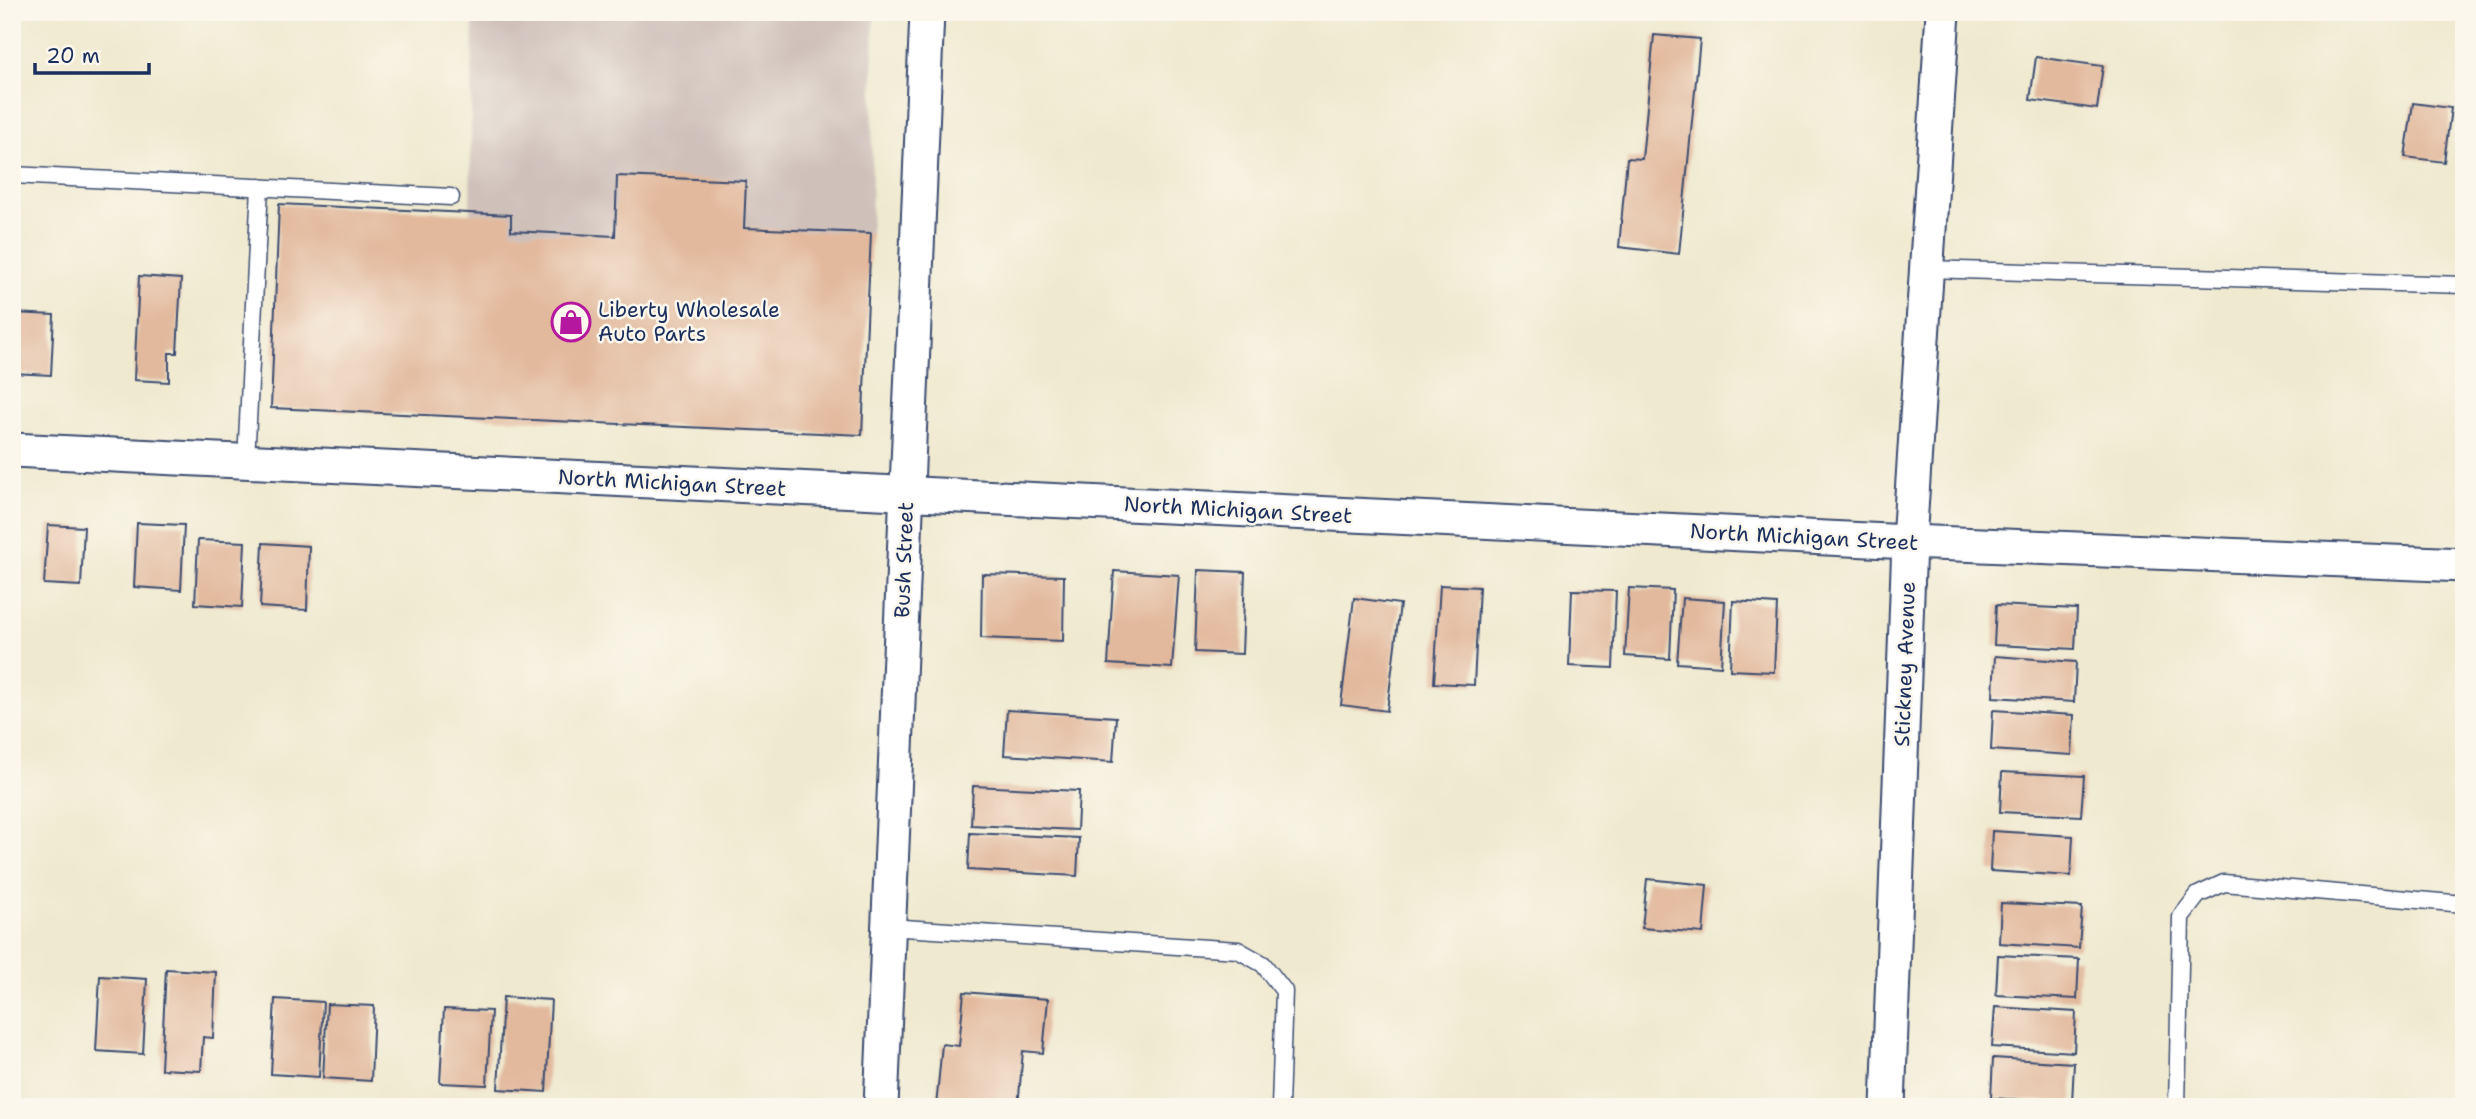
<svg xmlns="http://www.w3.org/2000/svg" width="2476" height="1119" viewBox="0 0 2476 1119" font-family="'Shantell Sans',sans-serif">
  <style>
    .industrial { fill: #cfc0ba }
    .building { fill: #e2b99d }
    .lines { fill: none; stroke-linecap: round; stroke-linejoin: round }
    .service-casing { stroke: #3b4b6f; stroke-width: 19 }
    .minor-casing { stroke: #3b4b6f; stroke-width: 37 }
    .service { stroke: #fff; stroke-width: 16 }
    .minor { stroke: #fff; stroke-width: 33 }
    .labels { text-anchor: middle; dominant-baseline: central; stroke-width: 5; stroke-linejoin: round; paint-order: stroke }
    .poi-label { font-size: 21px; fill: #1b2f5e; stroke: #fbf7ec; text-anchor: start }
    .street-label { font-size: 21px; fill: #1b2f5e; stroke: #fbf7ec }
  </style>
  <rect width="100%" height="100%" fill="#fbf7ec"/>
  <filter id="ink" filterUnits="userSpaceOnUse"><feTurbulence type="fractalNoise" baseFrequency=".0143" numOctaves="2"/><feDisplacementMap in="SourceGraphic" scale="14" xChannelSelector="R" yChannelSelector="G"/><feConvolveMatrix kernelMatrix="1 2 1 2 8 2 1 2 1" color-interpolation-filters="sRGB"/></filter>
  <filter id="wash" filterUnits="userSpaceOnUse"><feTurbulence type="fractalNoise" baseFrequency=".00686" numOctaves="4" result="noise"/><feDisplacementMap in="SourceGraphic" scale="28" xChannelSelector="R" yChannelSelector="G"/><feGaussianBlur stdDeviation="1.57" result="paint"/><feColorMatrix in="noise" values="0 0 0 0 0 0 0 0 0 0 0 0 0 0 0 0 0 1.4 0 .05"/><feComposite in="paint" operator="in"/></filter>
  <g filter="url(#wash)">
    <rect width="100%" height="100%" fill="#efe9cf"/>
    <polygon class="industrial" points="473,12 874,12 871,233 744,228 746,181 617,176 615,236 511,231 511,215 470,213"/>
    <g id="blocks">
      <g class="building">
        <polygon points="1654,35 1700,39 1679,254 1619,247 1627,158 1642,159"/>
        <polygon points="2036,57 2103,66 2097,109 2030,100"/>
        <polygon points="2413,103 2451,108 2444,162 2405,157"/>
        <polygon points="617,176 746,181 744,228 871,233 862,435 271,408 279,204 511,215 511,231 615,236"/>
        <polygon points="139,276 181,279 177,353 169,353 169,382 134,380"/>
        <polygon points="12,313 54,315 51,375 12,373"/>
        <polygon points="137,523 184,525 181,590 134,587"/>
        <polygon points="48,525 84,527 81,586 44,584"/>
        <polygon points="198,540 245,542 242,607 195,604"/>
        <polygon points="263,543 309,546 307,610 260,607"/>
        <polygon points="1198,570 1245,572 1242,654 1195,652"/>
        <polygon points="1114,571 1179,575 1172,668 1108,664"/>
        <polygon points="982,574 1064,576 1063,641 981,638"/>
        <polygon points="1440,585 1479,587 1474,685 1434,683"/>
        <polygon points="1629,588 1673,590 1670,659 1625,656"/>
        <polygon points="1572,590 1616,591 1613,668 1569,666"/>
        <polygon points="1354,598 1400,604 1387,711 1341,705"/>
        <polygon points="1682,598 1725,601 1721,666 1677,663"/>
        <polygon points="1733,601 1777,604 1774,672 1730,670"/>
        <polygon points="1996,605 2077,609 2075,649 1994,645"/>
        <polygon points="1995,656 2076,662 2074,702 1993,697"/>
        <polygon points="1007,710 1116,717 1113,762 1004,755"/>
        <polygon points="1993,710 2074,715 2072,755 1991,750"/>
        <polygon points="2002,772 2084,776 2081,816 2000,812"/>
        <polygon points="973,786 1079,791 1077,830 971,825"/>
        <polygon points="1992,831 2073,836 2071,876 1990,871"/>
        <polygon points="970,833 1079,838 1077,876 968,870"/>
        <polygon points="1647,879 1707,885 1703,933 1642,928"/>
        <polygon points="2001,903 2082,907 2079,948 1999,943"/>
        <polygon points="1998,955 2079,959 2077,999 1996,995"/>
        <polygon points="166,969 216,972 213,1038 203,1037 201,1071 161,1069"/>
        <polygon points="100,976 147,979 143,1054 96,1051"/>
        <polygon points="964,992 1048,999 1043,1053 1023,1051 1018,1107 936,1107 942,1044 959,1046"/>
        <polygon points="503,997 551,1000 546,1092 498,1089"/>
        <polygon points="275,999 323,1002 319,1077 271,1074"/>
        <polygon points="327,1004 374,1006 371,1081 323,1078"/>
        <polygon points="1995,1007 2076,1012 2074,1052 1992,1047"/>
        <polygon points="444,1009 491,1011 487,1085 440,1083"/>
        <polygon points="1993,1058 2074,1063 2072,1103 1991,1098"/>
      </g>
    </g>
  </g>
  <g filter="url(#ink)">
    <use href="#blocks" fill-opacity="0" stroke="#3b4b6f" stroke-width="2"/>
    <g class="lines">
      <defs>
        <g id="service">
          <polyline points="12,175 451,197"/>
          <polyline points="1927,269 2464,285"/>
          <polyline points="246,460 260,187"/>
          <polyline points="888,927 1238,950 1263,964 1284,991 1280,1107"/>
          <polyline points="2177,1107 2181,917 2198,895 2224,883 2464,904"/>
        </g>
        <g id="minor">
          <polyline points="12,450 1909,542 2464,565"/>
          <polyline points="881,1107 927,12"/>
          <polyline points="1888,1107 1909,542 1943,12"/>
        </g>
      </defs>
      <use href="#service" class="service-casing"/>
      <use href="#minor" class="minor-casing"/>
      <use href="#service" class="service"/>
      <use href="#minor" class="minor"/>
    </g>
  </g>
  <defs>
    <symbol id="shop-ring" viewBox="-11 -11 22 22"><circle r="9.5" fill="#fbf7ec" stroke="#b5179e" stroke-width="1.5"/><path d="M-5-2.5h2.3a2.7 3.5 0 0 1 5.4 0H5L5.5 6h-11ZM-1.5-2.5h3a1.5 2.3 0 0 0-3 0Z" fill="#b5179e"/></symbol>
  </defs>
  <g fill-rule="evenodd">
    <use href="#shop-ring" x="549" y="300" width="44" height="44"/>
  </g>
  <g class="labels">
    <g class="poi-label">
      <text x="598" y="310">Liberty Wholesale<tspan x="598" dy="24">Auto Parts</tspan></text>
    </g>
    <g class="street-label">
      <text transform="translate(672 483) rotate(3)">North Michigan Street</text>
      <text transform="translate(1238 510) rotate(3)">North Michigan Street</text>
      <text transform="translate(1804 537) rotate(3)">North Michigan Street</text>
      <text transform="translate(904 560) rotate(-88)">Bush Street</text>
      <text transform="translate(1905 664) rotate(-88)">Stickney Avenue</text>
    </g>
  </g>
  <rect width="2476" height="1119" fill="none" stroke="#fbf7ec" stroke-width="42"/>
  <path d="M35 63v10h114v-10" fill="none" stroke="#1b2f5e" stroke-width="3.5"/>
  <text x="46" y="63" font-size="21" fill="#1b2f5e" stroke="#fbf7ec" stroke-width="5" paint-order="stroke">20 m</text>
</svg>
